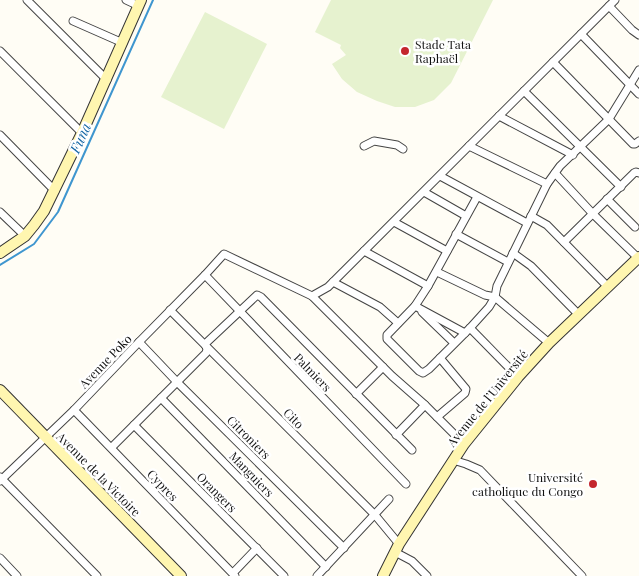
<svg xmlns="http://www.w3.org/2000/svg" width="639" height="576" viewBox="0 0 639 576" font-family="'Playfair Display',serif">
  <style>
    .pitch { fill: #e6f2cf }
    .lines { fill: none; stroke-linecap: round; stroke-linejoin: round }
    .stream { stroke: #3f96cf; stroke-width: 2 }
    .street-casing { stroke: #444; stroke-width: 9 }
    .secondary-casing { stroke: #333; stroke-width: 12 }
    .street { stroke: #fff; stroke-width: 7 }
    .secondary { stroke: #fff6b0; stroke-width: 10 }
    .poi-dot { fill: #c4262e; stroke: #fff; stroke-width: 2 }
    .labels { text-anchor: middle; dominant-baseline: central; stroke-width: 5; stroke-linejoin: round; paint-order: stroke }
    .poi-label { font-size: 12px; fill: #111; stroke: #fff; text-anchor: start }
    .street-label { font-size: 12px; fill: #111; stroke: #fff }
    .water-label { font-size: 14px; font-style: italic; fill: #1768a6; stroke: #fff }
  </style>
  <rect width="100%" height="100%" fill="#fffdf5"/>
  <g class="pitch">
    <polygon points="331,0 493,0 451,83 434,100 415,107 395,107 377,101 357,92 342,79 332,64 346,55 340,48 341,45 315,32"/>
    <polygon points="205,12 267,44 224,129 161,97"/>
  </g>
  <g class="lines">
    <polyline class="stream" points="0,265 34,244 58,212 153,0"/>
    <defs>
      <g id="street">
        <polyline points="27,0 107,80"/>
        <polyline points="126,0 139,6"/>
        <polyline points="609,6 632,30 639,35"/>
        <polyline points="73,21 123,43"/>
        <polyline points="581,34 639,94"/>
        <polyline points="0,51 82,133"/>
        <polyline points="553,62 633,144 635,144 639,141"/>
        <polyline points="524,91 621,187"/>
        <polyline points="499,116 573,155"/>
        <polyline points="0,135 55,191"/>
        <polyline points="364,146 374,141 397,145 403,149"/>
        <polyline points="469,146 547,184"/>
        <polyline points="555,173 593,214 638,258"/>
        <polyline points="440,176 527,223"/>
        <polyline points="424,192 466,216"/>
        <polyline points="477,197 428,286 415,306 387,335 387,339 419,371 423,373 429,369 470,328 489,307 495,297 497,286 547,184 560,166 609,119 639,70"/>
        <polyline points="607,199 635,227"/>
        <polyline points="0,212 25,236"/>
        <polyline points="531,216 547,225 608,287"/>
        <polyline points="394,222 447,251"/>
        <polyline points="456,234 508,262"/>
        <polyline points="564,242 634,173 636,172 639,173"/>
        <polyline points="364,251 428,286"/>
        <polyline points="513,253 531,266 579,315"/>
        <polyline points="437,272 485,295 495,297 549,343"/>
        <polyline points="205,275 406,484"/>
        <polyline points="333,282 380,307 398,323"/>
        <polyline points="312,296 328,287 615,0"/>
        <polyline points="415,306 465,333"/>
        <polyline points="170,310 375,515 399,544"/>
        <polyline points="422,312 454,343"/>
        <polyline points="470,328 518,377"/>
        <polyline points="139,342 177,382 344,548"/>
        <polyline points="356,394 383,367"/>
        <polyline points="161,398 326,567"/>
        <polyline points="74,410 235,576"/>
        <polyline points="437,417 465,393 466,389 440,358"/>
        <polyline points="134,425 284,576"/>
        <polyline points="396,435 425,405"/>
        <polyline points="112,447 206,353 207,349 205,344 257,295 261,297 412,450"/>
        <polyline points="453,460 466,464 480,470 582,576"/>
        <polyline points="0,477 97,576"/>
        <polyline points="0,481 74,410 139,342 205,275 224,254 312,296 392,376 425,405 464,444"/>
        <polyline points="395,552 412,561 427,576"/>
        <polyline points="0,558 17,576"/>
        <polyline points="233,573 257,548"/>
        <polyline points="317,576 389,499"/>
      </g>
      <g id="secondary">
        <polyline points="0,253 25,236 34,225 44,211 82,133 141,0"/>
        <polyline points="0,390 181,576"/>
        <polyline points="383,576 399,544 464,444 518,377 549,343 639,257"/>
      </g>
    </defs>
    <use href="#street" class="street-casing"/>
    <use href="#secondary" class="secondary-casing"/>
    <use href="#street" class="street"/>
    <use href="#secondary" class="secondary"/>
  </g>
  <g class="poi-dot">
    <circle cx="405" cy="51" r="5"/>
    <circle cx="593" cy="484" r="5"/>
  </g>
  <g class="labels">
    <g class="poi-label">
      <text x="415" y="44">Stade Tata<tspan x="415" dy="14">Raphaël</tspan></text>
      <text x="583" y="477" text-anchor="end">Université<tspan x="583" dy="14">catholique du Congo</tspan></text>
    </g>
    <g class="street-label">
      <text transform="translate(105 361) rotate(-46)">Avenue Poko</text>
      <text transform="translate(313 372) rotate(46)">Palmiers</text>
      <text transform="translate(487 398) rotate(-51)">Avenue de l’Université</text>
      <text transform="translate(294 418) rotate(45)">Cito</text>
      <text transform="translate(249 437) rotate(45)">Citroniers</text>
      <text transform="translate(99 474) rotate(45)">Avenue de la Victoire</text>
      <text transform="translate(252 474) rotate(46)">Manguiers</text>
      <text transform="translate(163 485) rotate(46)">Cypres</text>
      <text transform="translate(217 492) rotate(45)">Orangers</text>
    </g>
    <g class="water-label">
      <text transform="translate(80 138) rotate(-66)">Funa</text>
    </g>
  </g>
</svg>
